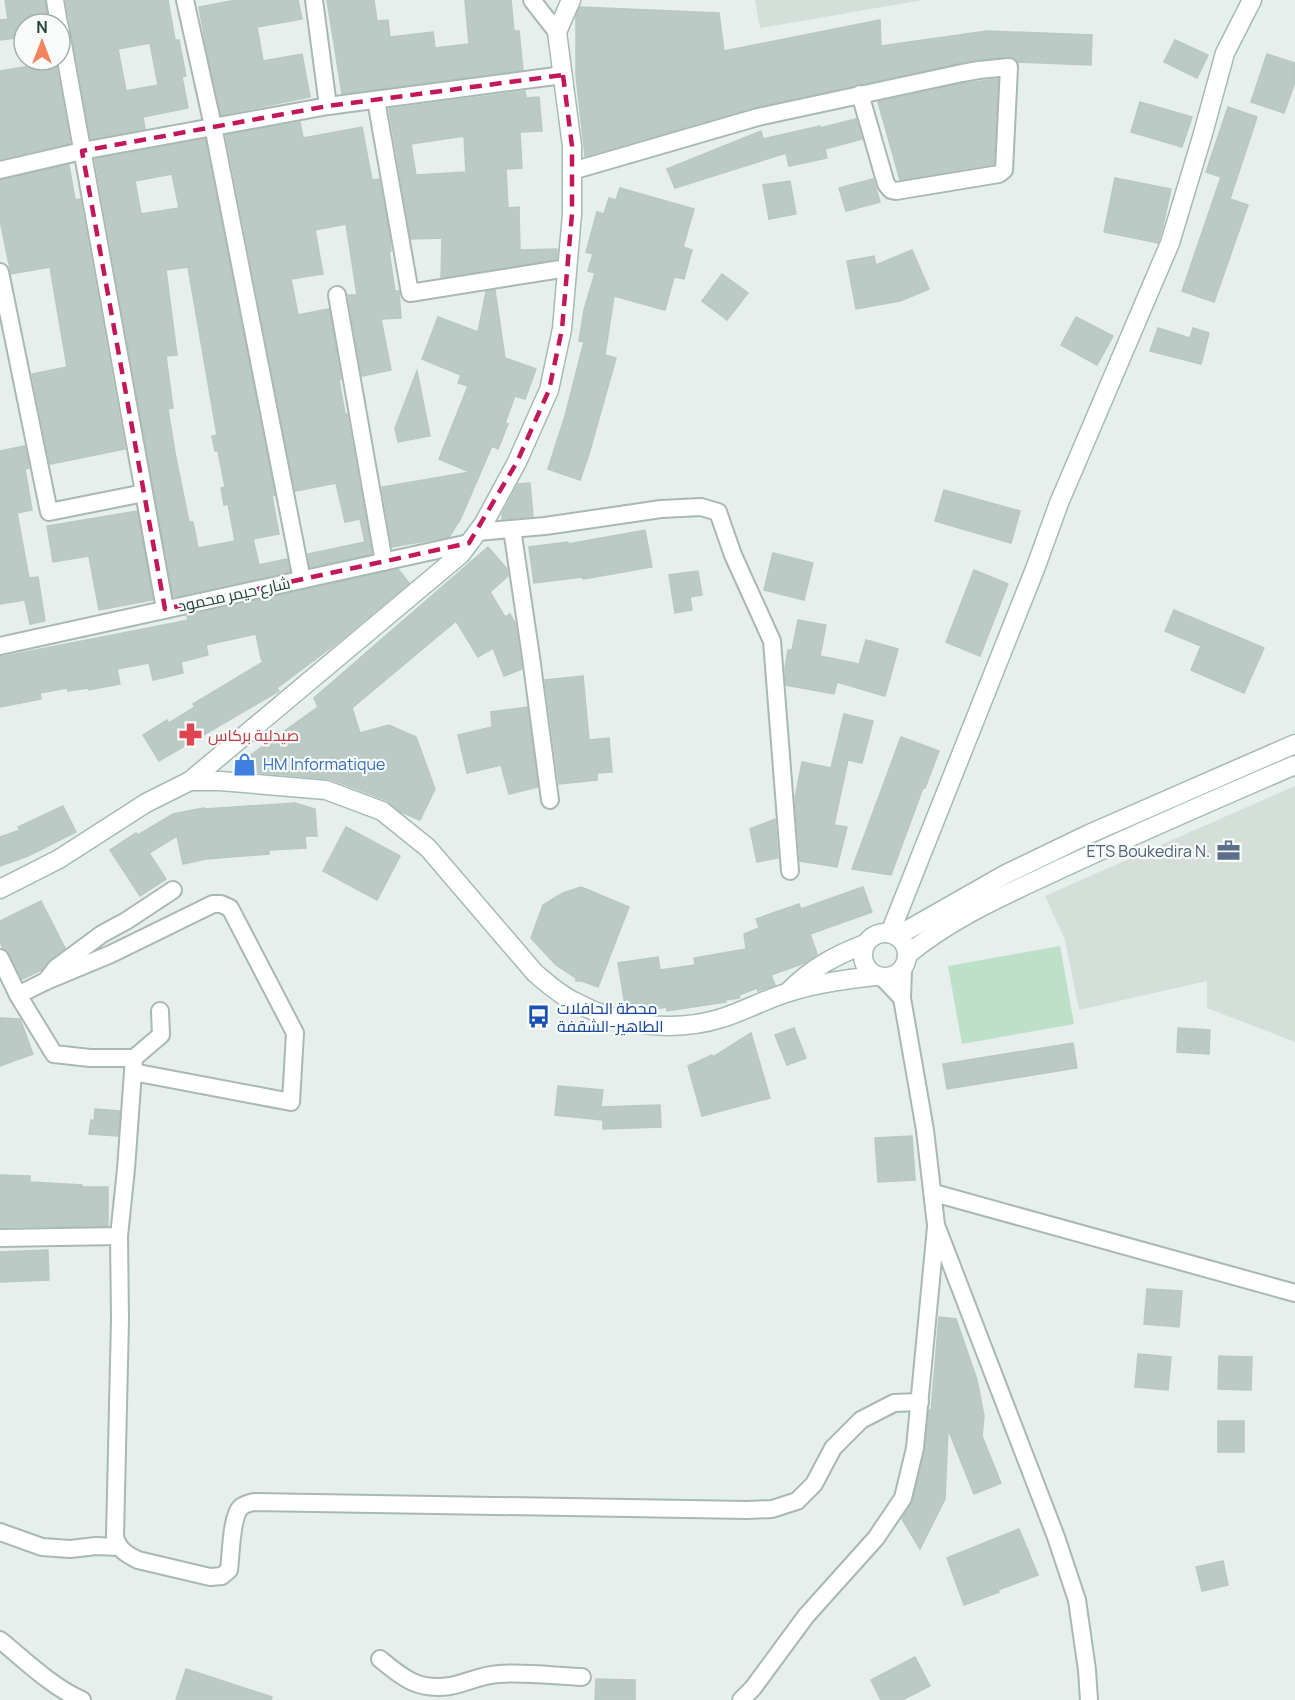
<svg xmlns="http://www.w3.org/2000/svg" width="1295" height="1700" viewBox="0 0 1295 1700" font-family="Manrope,Cairo,sans-serif">
  <style>
    .built { fill: #d4dfda }
    .green { fill: #bfe0c8 }
    .building { fill: #bbcac4; stroke: #b8c9c2; stroke-width: 1.5; fill-rule: evenodd }
    .lines { fill: none; stroke-linecap: round; stroke-linejoin: round }
    .street-casing { stroke: #a8b8b2; stroke-width: 20 }
    .secondary-casing { stroke: #a4bbb3; stroke-width: 21 }
    .street { stroke: #fff; stroke-width: 16 }
    .secondary { stroke: #fff; stroke-width: 18 }
    .marked { fill: none; stroke: #c2185b; stroke-width: 4.5; stroke-dasharray: 12 8; stroke-linejoin: round }
    .labels { text-anchor: middle; dominant-baseline: central; stroke-width: 4.5; stroke-linejoin: round; paint-order: stroke }
    .street-label { font-size: 16px; fill: #24423a; stroke: #f7fbf9 }
    .health-label { font-size: 16px; fill: #be3a42; stroke: #f7fbf9; text-anchor: start }
    .shop-label { font-size: 16px; fill: #366cbe; stroke: #f7fbf9; text-anchor: start }
    .service-label { font-size: 16px; fill: #4e5e75; stroke: #f7fbf9; text-anchor: end }
    .transit-label { font-size: 16px; fill: #164399; stroke: #f7fbf9; text-anchor: start }
  </style>
  <rect width="100%" height="100%" fill="#e6efeb"/>
  <g class="built">
    <polygon points="755,0 923,0 760,28"/>
    <polygon points="1295,786 1295,1042 1207,1008 1207,981 1079,1010 1065,940 1045,896"/>
  </g>
  <polygon class="green" points="1060,946 1074,1024 962,1044 948,966"/>
  <g class="building">
    <polygon points="5,0 45,0 48,24 24,24 24,37 0,40 0,20 8,19"/>
    <path d="M66,0H168L175,40H179L186,76L182,77L188,108L143,117L145,129L91,139ZM150,43L158,85L126,91L118,49Z"/>
    <polygon points="236,0 298,0 302,19 257,27 263,61 302,54 310,97 221,115 207,51 199,7"/>
    <polygon points="327,0 374,0 377,21 388,20 390,37 433,32 435,48 469,44 465,0 511,0 514,31 519,31 523,70 342,94"/>
    <polygon points="580,7 719,13 724,51 880,20 881,46 987,31 1092,35 1091,65 1018,62 1014,58 1008,57 960,63 755,107 585,156 576,75 576,16"/>
    <polygon points="1175,40 1208,55 1197,78 1164,62"/>
    <polygon points="1267,54 1295,63 1295,82 1284,113 1251,102"/>
    <polygon points="29,60 55,60 70,143 0,159 0,71 30,66"/>
    <polygon points="998,79 994,164 900,180 878,102 964,83"/>
    <path d="M525,91L526,98L539,97L542,131L520,132L522,168L506,169L508,208L519,207L520,250L557,249V259L441,278L442,238L411,239L389,109ZM464,136L466,172L416,175L411,144Z"/>
    <polygon points="1140,102 1192,117 1182,147 1131,132"/>
    <polygon points="1228,107 1257,117 1230,199 1248,205 1214,302 1182,291 1221,177 1206,172"/>
    <polygon points="856,119 862,139 825,149 827,158 789,166 786,153 675,188 667,169 761,131 763,139 820,126 820,128"/>
    <polygon points="300,122 303,138 362,127 372,180 379,179 390,239 391,251 389,251 395,291 399,291 401,318 381,319 391,370 362,376 348,295 357,295 346,224 315,230 323,274 291,279 298,315 329,309 341,379 339,380 345,414 347,414 372,554 310,567 308,554 365,542 360,519 345,522 336,483 295,491 226,135"/>
    <path d="M205,139L275,495L272,496L279,534L253,539L259,565L287,559L290,572L173,597L95,159ZM172,174L179,208L141,214L135,181ZM188,267L217,435L212,436L215,451H218L225,487L221,488L224,505L228,504L235,541L198,548L193,522H189L175,453L168,409L173,408L166,356L177,355L166,270Z"/>
    <polygon points="69,165 75,200 80,199 125,449 50,464 32,374 67,367 50,267 11,274 0,220 0,180"/>
    <polygon points="1115,178 1171,189 1162,230 1158,243 1104,232"/>
    <polygon points="873,179 880,202 846,211 839,188"/>
    <polygon points="790,181 796,214 769,219 763,185"/>
    <polygon points="620,188 694,209 683,247 692,250 684,279 674,277 665,310 614,296 605,355 616,358 589,454 580,480 548,469 565,416 584,342 579,341 584,310 595,273 588,271 593,254 586,252 597,212 604,214 609,198 616,200"/>
    <polygon points="912,250 929,289 900,301 856,309 847,261 874,256 876,265"/>
    <polygon points="722,274 748,293 727,320 702,301"/>
    <polygon points="495,290 505,358 536,369 525,399 515,396 505,423 508,424 498,449 492,446 460,520 449,537 392,547 382,487 470,472 439,459 468,386 458,383 461,375 422,359 438,317 478,332 486,292"/>
    <polygon points="1076,317 1113,336 1097,365 1061,345"/>
    <polygon points="1158,328 1190,338 1193,328 1209,333 1201,364 1150,351"/>
    <polygon points="417,371 430,436 398,442 395,428"/>
    <polygon points="25,446 29,468 25,469 32,510 17,513 29,578 38,577 45,621 30,624 25,600 0,604 0,451"/>
    <polygon points="530,483 533,517 502,519 502,514 518,484"/>
    <polygon points="944,490 1020,511 1011,543 935,521"/>
    <polygon points="137,511 153,600 99,610 89,556 53,562 47,526"/>
    <polygon points="645,530 652,567 583,579 583,577 534,583 529,547 568,542 568,544"/>
    <polygon points="488,547 507,569 508,576 490,592 505,617 510,614 515,623 522,669 504,676 493,648 478,657 456,621 352,708 360,733 389,725 416,737 435,789 420,820 401,812 386,800 330,779 240,771 238,764 318,707 314,698"/>
    <polygon points="773,553 813,563 804,600 764,590"/>
    <polygon points="398,569 409,583 337,643 277,688 279,691 159,761 143,735 167,720 169,723 195,707 193,704 263,662 261,658 256,634 206,645 208,655 181,662 183,673 153,680 149,663 117,669 120,684 89,690 88,688 68,691 67,688 40,693 41,699 0,707 0,657 174,623 188,620 187,616"/>
    <polygon points="974,570 1008,584 980,656 946,642"/>
    <polygon points="698,571 702,595 690,597 692,610 675,613 669,575"/>
    <polygon points="1174,610 1264,648 1244,693 1191,670 1201,646 1165,631"/>
    <polygon points="798,620 826,625 820,656 859,664 866,640 898,649 885,696 837,682 834,694 786,685 785,668 788,650 792,650"/>
    <polygon points="583,676 589,740 609,738 612,772 597,773 597,780 559,784 545,680"/>
    <polygon points="527,707 538,787 509,794 501,765 467,773 458,735 492,727 491,712"/>
    <polygon points="844,714 873,721 862,763 848,760 834,825 847,827 837,867 800,861 795,798 802,762 831,768"/>
    <polygon points="901,737 939,751 925,788 923,788 891,875 852,869"/>
    <polygon points="295,803 315,809 317,836 305,836 306,848 269,850 269,854 206,859 183,864 177,836 149,853 166,879 140,896 110,850 136,833 138,835 173,814 204,808 204,809"/>
    <polygon points="63,806 76,832 28,856 0,866 0,837 20,830 18,827"/>
    <polygon points="775,819 778,858 757,862 750,829"/>
    <polygon points="346,827 400,856 377,900 323,871"/>
    <polygon points="581,887 629,907 598,987 582,981 576,981 576,978 556,965 531,938 543,905 563,893"/>
    <polygon points="863,887 872,912 810,934 817,954 804,963 771,975 775,985 758,991 757,988 739,995 740,998 725,1000 726,1002 667,1011 667,1007 642,1011 640,1003 625,1005 618,963 658,957 660,970 695,965 694,958 746,949 744,934 759,928 756,919 799,904 801,909"/>
    <polygon points="41,901 65,948 50,960 42,970 22,979 9,953 3,948 0,942 0,921"/>
    <polygon points="0,1018 20,1019 33,1054 0,1066"/>
    <polygon points="794,1028 806,1058 787,1065 775,1035"/>
    <polygon points="1178,1028 1210,1030 1209,1054 1177,1052"/>
    <polygon points="751,1033 770,1098 702,1116 688,1066 712,1055 713,1057"/>
    <polygon points="1073,1043 1077,1068 947,1089 943,1064"/>
    <polygon points="558,1086 603,1090 601,1107 660,1105 661,1127 603,1129 603,1120 555,1115"/>
    <polygon points="95,1109 120,1111 118,1136 89,1134 91,1120 94,1121"/>
    <polygon points="912,1136 915,1180 878,1182 875,1138"/>
    <polygon points="0,1175 30,1176 30,1182 82,1185 82,1187 108,1187 108,1226 0,1227"/>
    <polygon points="48,1250 49,1280 0,1282 0,1252"/>
    <polygon points="1147,1289 1182,1291 1179,1327 1144,1324"/>
    <polygon points="939,1317 956,1319 977,1380 984,1416 982,1436 1001,1483 974,1494 948,1429 945,1499 920,1549 902,1519 913,1500 925,1450 929,1410 931,1411"/>
    <polygon points="1138,1354 1171,1357 1168,1390 1135,1387"/>
    <polygon points="1219,1356 1252,1357 1251,1390 1218,1389"/>
    <rect x="1218" y="1421" width="26" height="31"/>
    <polygon points="1019,1529 1038,1575 998,1590 999,1592 964,1605 947,1558"/>
    <polygon points="1223,1561 1228,1585 1202,1591 1196,1567"/>
    <polygon points="915,1657 930,1686 902,1700 881,1700 871,1680"/>
    <polygon points="186,1669 272,1697 271,1700 176,1700"/>
    <polygon points="596,1679 635,1680 635,1700 595,1700"/>
  </g>
  <g class="lines">
    <defs>
      <g id="street">
        <polyline points="55,0 59,24"/>
        <polyline points="185,0 213,126 302,580"/>
        <polyline points="314,0 328,106"/>
        <polyline points="532,0 557,32"/>
        <polyline points="60,27 165,609"/>
        <polyline points="376,100 410,293 567,268"/>
        <polyline points="0,170 82,151 328,106 563,75"/>
        <polyline points="572,171 758,117 962,73 979,70 1009,67 1004,170 999,174 896,191 891,190 886,184 860,94"/>
        <polyline points="0,272 49,512 144,493"/>
        <polyline points="337,295 384,562"/>
        <polyline points="512,529 531,657 550,800"/>
        <polyline points="477,532 545,526 661,509 701,507 718,512 733,555 772,641 790,871"/>
        <polyline points="0,646 469,543"/>
        <polyline points="0,958 18,995 54,1054 90,1058 134,1058 126,1169 119,1236 0,1238"/>
        <polyline points="903,969 902,998 925,1130 936,1225 1056,1537 1077,1600 1087,1670 1089,1700"/>
        <polyline points="883,978 902,998"/>
        <polyline points="46,981 111,954 213,904 221,904 230,908 295,1033 291,1102 133,1072"/>
        <polyline points="18,995 46,981 56,968 102,934 126,921 173,890"/>
        <polyline points="134,1058 161,1035 160,1011"/>
        <polyline points="934,1193 1295,1293"/>
        <path d="M119,1236L120,1319L115,1537C119,1550 126,1554 138,1560L210,1577L222,1576L229,1570C231,1556 231,1516 241,1507C245,1504 249,1503 254,1502L747,1510L772,1509L797,1501L814,1484L833,1448L861,1420L894,1403L920,1402"/>
        <polyline points="0,1532 42,1547 70,1549 96,1546 118,1547"/>
        <path d="M0,1640C26,1661 52,1687 82,1700"/>
        <path d="M380,1659C403,1678 418,1691 450,1686C466,1683 481,1675 499,1674C526,1672 555,1676 582,1677"/>
        <polyline points="741,1700 753,1688 806,1616 876,1538 903,1498 915,1448 936,1227"/>
      </g>
      <g id="secondary">
        <polyline points="190,781 461,554 484,523 517,462 549,390 562,329 572,214 572,146 557,32 571,0"/>
        <path d="M0,889L59,859L146,803L190,781H220L326,790L382,811L428,848L535,973C547,983 560,995 575,1002C619,1026 674,1033 722,1018C744,1011 764,1000 786,993C815,983 846,979 876,976"/>
        <circle cx="885" cy="955" r="22"/>
        <polyline points="890,933 1035,569 1059,503 1170,243 1202,137 1225,53 1252,0"/>
        <polyline points="897,936 1006,874 1089,834 1295,744"/>
        <path d="M907,955C953,917 1005,895 1058,870C1136,834 1216,799 1295,765"/>
        <path d="M790,990C812,968 836,955 865,944"/>
      </g>
    </defs>
    <use href="#street" class="street-casing"/>
    <use href="#secondary" class="secondary-casing"/>
    <use href="#street" class="street"/>
    <use href="#secondary" class="secondary"/>
  </g>
  <path class="marked" d="M563,75L572,146V214L562,329L549,390L517,462L469,543L165,609L82,151L328,106Z"/>
  <defs>
    <symbol id="pharmacy-bare" viewBox="-9 -9 18 18"><path d="M-2-6h4v4h4v4h-4v4h-4v-4h-4v-4h4Z" fill="#e0444e" stroke="#f7fbf9" stroke-width="2.5" paint-order="stroke"/></symbol>
    <symbol id="shop-bare" viewBox="-9 -9 18 18"><path d="M-5-2.5h2.3a2.7 3.5 0 0 1 5.4 0H5L5.5 6h-11ZM-1.5-2.5h3a1.5 2.3 0 0 0-3 0Z" fill="#3f7fe0" stroke="#f7fbf9" stroke-width="2.5" paint-order="stroke"/></symbol>
    <symbol id="office-bare" viewBox="-9 -9 18 18"><path d="M-6-3h4V-5.5h4V-3h4V5H-6ZM-1-4.5V-3h2v-1.5ZM-6 0V1H6V0Z" fill="#5c6f8a" stroke="#f7fbf9" stroke-width="2.5" paint-order="stroke"/></symbol>
    <symbol id="bus-bare" viewBox="-9 -9 18 18"><path d="M-5-6H5V4H4V6H2V4H-2V6H-4V4H-5ZM-3.5-4V0h7V-4ZM-3.5 1.2v1.5H-2V1.2ZM2 1.2v1.5H3.5V1.2Z" fill="#1a4fb4" stroke="#f7fbf9" stroke-width="2.5" paint-order="stroke"/></symbol>
  </defs>
  <g fill-rule="evenodd">
    <use href="#pharmacy-bare" x="174" y="718" width="33" height="33"/>
    <use href="#shop-bare" x="228" y="748" width="33" height="33"/>
    <use href="#office-bare" x="1212" y="834" width="33" height="33"/>
    <use href="#bus-bare" x="522" y="1000" width="33" height="33"/>
  </g>
  <g class="labels">
    <g class="street-label">
      <text transform="translate(234 594) rotate(-12)">شارع حيمر محمود</text>
    </g>
    <g class="health-label">
      <text x="208" y="735">صيدلية بركاس</text>
    </g>
    <g class="shop-label">
      <text x="263" y="764">HM Informatique</text>
    </g>
    <g class="service-label">
      <text x="1210" y="851">ETS Boukedira N.</text>
    </g>
    <g class="transit-label">
      <text x="557" y="1008">محطة الحافلات<tspan x="557" dy="18">الطاهير-الشقفة</tspan></text>
    </g>
  </g>
  <g transform="translate(42 42)"><circle r="28" fill="#f7fbf9" stroke="#a3b1ad" stroke-width="1.5"/>
  <path d="M0-4.5L10 22L0 15L-10 22Z" fill="#f4845f"/>
  <text y="-9" font-size="16" font-weight="bold" text-anchor="middle" fill="#24423a">N</text>
  </g>
</svg>
